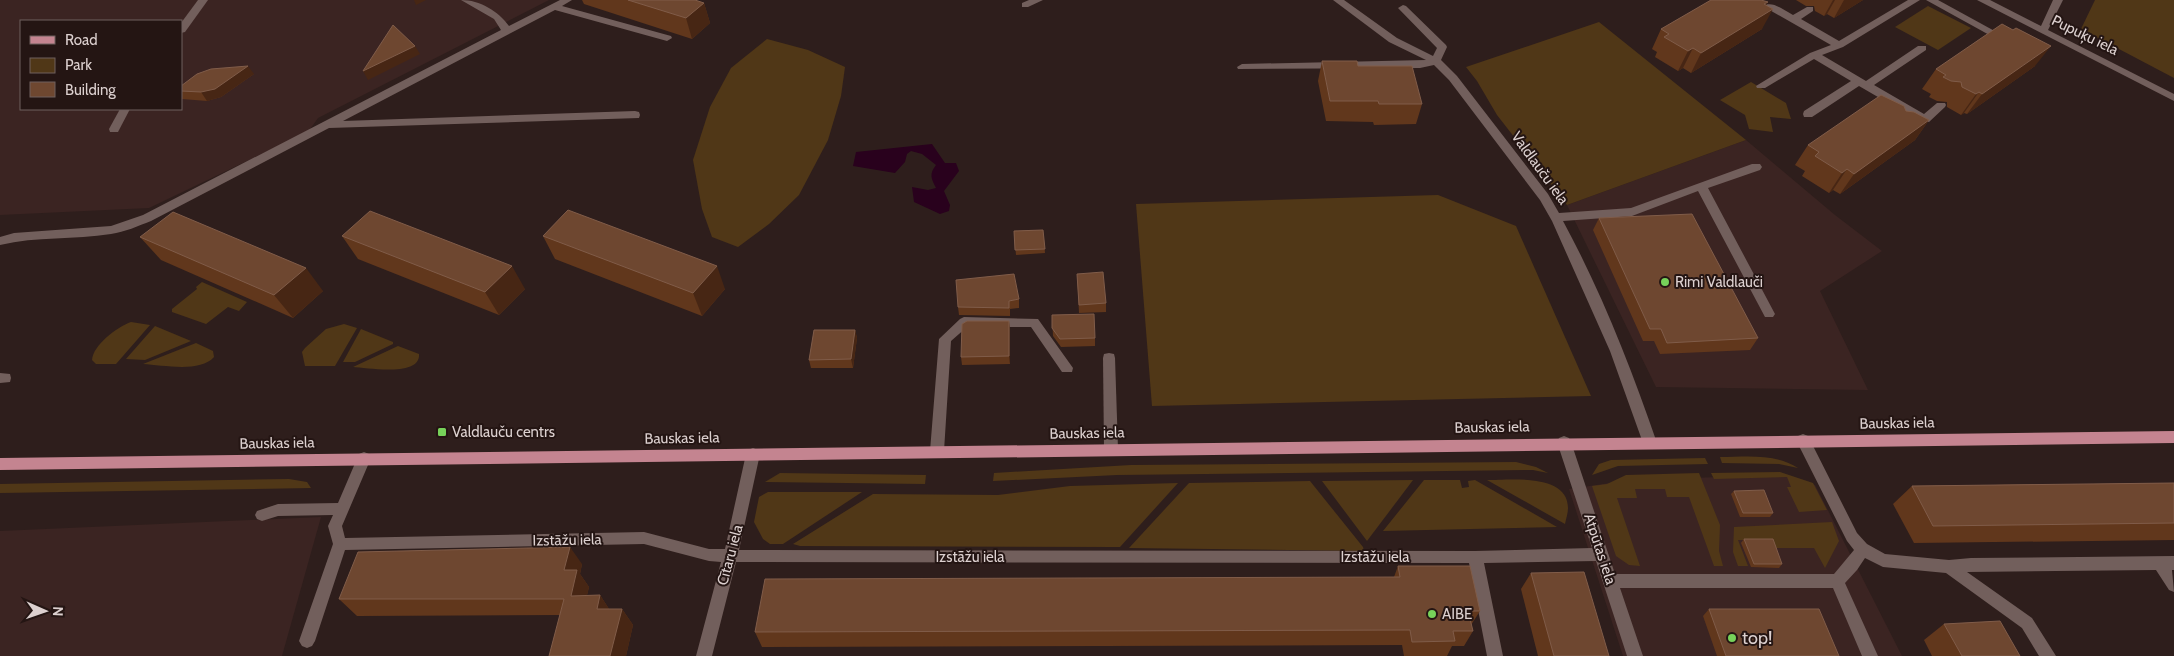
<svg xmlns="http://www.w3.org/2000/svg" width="2174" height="656" viewBox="0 0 2174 656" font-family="Cabin,sans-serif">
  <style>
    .built { fill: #3b2422; fill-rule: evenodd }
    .green { fill: #503717 }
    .water { fill: #29011d }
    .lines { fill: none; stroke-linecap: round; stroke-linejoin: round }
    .minor { fill: #725f5c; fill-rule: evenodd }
    .major { fill: #c48490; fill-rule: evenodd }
    .wall { fill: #61371c }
    .shaded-wall { fill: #472614 }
    .building { fill: #6e4730; stroke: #805c49 }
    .poi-dot { fill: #77d25a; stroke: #241513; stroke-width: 2 }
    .labels { text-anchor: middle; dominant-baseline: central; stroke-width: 4; stroke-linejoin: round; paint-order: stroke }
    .street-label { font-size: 15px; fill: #dcd0cf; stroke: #241513 }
    .poi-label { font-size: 15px; fill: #dcd0cf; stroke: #241513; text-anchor: start }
    .near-poi-label { font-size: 18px; fill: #dcd0cf; stroke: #241513; text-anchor: start }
  </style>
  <rect width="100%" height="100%" fill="#2e1e1c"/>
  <g class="built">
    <path d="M0,0H549L318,118L308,132L149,208L0,215ZM21,21H181V109H21Z"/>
    <polygon points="1746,140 1835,215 1882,251 1820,291 1868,390 1656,387 1567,205"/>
    <polygon points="1780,475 1815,485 1902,656 1623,656 1569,489 1631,480"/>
    <polygon points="321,517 282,656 0,656 0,531"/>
  </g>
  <g class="green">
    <polygon points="2095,0 2174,0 2174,78 2081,29"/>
    <polygon points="1928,6 1971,28 1938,50 1895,27"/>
    <polygon points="1599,22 1746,140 1567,205 1497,115 1477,81 1466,67"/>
    <polygon points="767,39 808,50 845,67 841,96 828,140 799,195 769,224 738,247 712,237 702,209 693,160 710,107 731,68"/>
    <polygon points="1751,82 1786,103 1791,119 1770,117 1773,132 1749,129 1745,115 1720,100"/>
    <polygon points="1438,195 1516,226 1591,396 1152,406 1136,204"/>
    <polygon points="202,282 247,302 239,311 228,307 206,324 172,312 172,309 197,289 196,287"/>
    <path d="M131,322L150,325L116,364H96L92,360C93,345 117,327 131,322Z"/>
    <polygon points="344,324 357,328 335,366 305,366 302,352 305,348 326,329"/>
    <polygon points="155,326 191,341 145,360 126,359"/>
    <polygon points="361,329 393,342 393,344 355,362 343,362"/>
    <path d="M196,343L213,351L214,357C200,373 163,365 143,364Z"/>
    <path d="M398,346L419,354C421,377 368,368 353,367Z"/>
    <path d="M1720,457C1746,457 1776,453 1798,468L1779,464L1722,463Z"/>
    <polygon points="1705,458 1708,464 1618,466 1592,475 1599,464 1611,460"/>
    <polygon points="1516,462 1536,467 1548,473 1533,470 1117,475 993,481 994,473 1131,465"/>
    <polygon points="1780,472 1813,483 1827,510 1799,512 1787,487 1791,487 1787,477 1714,479 1711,473"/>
    <polygon points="780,473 926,475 925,484 765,482"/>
    <polygon points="1699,473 1720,525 1719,551 1723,566 1714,566 1689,497 1667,497 1665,489 1635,489 1637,498 1617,498 1640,566 1629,565 1616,556 1592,486 1607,484 1626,475"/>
    <polygon points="289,479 307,482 311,488 0,493 0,484"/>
    <polygon points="1413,480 1367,541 1322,481"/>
    <polygon points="1424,480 1460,480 1462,488 1469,487 1468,481 1475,480 1557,527 1383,531"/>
    <path d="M1487,480C1510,480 1568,473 1568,508C1568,513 1566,519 1565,524Z"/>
    <polygon points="1310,481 1363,547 1364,551 1129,548 1189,483"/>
    <polygon points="1178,483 1120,547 800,546 793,544 873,494 998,495 1070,486"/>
    <polygon points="768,492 862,492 783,544 770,544 763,539 754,522 759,497"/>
    <polygon points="1832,522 1839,541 1825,568 1814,548 1773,548 1770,540 1738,540 1748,566 1738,566 1733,552 1734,527"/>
  </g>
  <path class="water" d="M932,144L945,163H956L959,171L944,191L950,205L949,211L940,214L914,202L912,187L928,190L936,188C931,178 929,174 936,165L922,154L911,151L907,154L905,162L895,173L853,166L856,152Z"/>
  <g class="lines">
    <g class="minor">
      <polygon points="198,0 208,0 185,32 181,33 181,23"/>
      <path d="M461,0C480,0 498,11 509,26L560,0H572L562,6L671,36L672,38L667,41L555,10L343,121L635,111L639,112L640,115L639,118L329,128L151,221C138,226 125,232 111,234C74,240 37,236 0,245V237L14,233L111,226L143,215L501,30L494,19Z"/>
      <polygon points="1029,0 1043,0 1028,7 1022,7 1022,3"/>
      <path d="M1333,0H1344L1397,38L1433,56L1437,48L1398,8L1403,5L1406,6L1446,45L1447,47L1441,60L1457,76L1548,194L1559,213L1631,208L1752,164H1760L1762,167L1760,170L1708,188L1775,314L1773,317H1765L1698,191L1632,216L1563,221C1601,291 1631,367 1657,443L1655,447L1650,449L1645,447L1643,443L1610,351L1552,221L1540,200L1449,80L1434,65L1420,68L1238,69L1237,67L1242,64L1426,60L1389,42Z"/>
      <path d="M1908,0H1920L1843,47L1822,55L1866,81L1918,46H1926V50L1874,85L1924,114L1937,103H1945L1946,105L1945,107L1929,122H1921L1859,86L1812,117H1804L1803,114L1804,111L1851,81L1814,59L1765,88H1757L1756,86L1810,53L1831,45L1766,8L1756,15H1750V11C1772,0 1772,3 1793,15L1807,7H1813V11L1801,19L1839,41Z"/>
      <polygon points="1926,0 1938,0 2011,40 2006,43 2002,42"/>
      <polygon points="1977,0 1990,0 2041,26 2053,0 2063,0 2048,30 2174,94 2174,101"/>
      <polygon points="120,109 130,109 118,132 110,132 109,129"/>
      <polygon points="964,317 1038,319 1073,368 1072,372 1062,372 1031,327 967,327 951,341 944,451 942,455 937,457 932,455 930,451 939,339 960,319"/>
      <polygon points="1109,353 1114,354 1115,358 1118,449 1116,453 1111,455 1106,453 1104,449 1103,358 1104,354"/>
      <polygon points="0,373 10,374 11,378 10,382 0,383"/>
      <polygon points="1803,434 1808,436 1857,533 1867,544 1885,554 1949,560 1971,558 2174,556 2174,570 2172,570 2174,592 2169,590 2156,570 1967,572 2032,618 2056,656 2039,656 2022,628 1946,573 1883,567 1865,558 1857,570 1845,583 1878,656 1862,656 1833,588 1620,588 1643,656 1627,656 1596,561 1484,563 1503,656 1487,656 1469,563 736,562 712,656 696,656 721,562 709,561 644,544 345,550 315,641 312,646 307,648 302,646 299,641 333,544 328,526 333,515 278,516 262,521 257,519 255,515 257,511 278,504 338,503 359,454 364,452 369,454 371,458 342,526 345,538 644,532 709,549 725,549 746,454 748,450 753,448 758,450 760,454 739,550 1475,551 1592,548 1557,442 1559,438 1564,436 1569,438 1571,442 1615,574 1834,574 1854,550 1847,541 1796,440 1798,436"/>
    </g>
    <polygon class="major" points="2174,431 2174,443 0,470 0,458"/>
  </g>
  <g class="wall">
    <polygon points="582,0 695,0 704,3 710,23 692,39 584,4"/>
    <polygon points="1796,0 1863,0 1834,18 1827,14 1824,16 1815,11 1814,6 1806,6"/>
    <polygon points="1766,5 1762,29 1691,73 1683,68 1678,71 1655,57 1657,52 1652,49 1661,29"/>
    <polygon points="1322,61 1358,66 1422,104 1416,124 1374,125 1373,122 1326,121 1318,81"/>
    <polygon points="2035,66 1967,114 1964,113 1961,115 1947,107 1947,102 1937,101 1929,97 1931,94 1922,89 1936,69"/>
    <polygon points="254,74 221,97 207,101 182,99 181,97 181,86"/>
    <polygon points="1906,111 1929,120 1915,140 1840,194 1833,190 1829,193 1802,176 1805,171 1795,165 1808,145"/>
    <polygon points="1599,218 1758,338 1750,350 1660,354 1654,341 1643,341 1593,230"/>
    <polygon points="1043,230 1045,253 1016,255 1014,231"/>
    <polygon points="342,236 525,289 499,315 358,259"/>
    <polygon points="543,236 725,289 702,316 555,259"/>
    <polygon points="140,237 323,291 293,318 161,260"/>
    <polygon points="1077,274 1106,303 1106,312 1079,313"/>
    <polygon points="1019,299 1019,308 1010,309 1010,316 959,315 958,307"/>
    <polygon points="1052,315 1095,338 1095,346 1061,347 1053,336"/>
    <polygon points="1009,321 1010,364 962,365 961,357"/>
    <polygon points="855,330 857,338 853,368 811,368 809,360"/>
    <polygon points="2174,483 2174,540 1914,543 1893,504 1912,486"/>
    <polygon points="1734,491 1773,513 1770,517 1740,517 1731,494"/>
    <polygon points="1744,539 1782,564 1779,568 1751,567 1741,543"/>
    <polygon points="582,564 580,574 589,587 587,595 600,595 609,609 622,609 633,625 626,656 549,656 560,615 357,616 339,599"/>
    <polygon points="1398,566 1480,611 1471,625 1473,631 1464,646 1452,646 1447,656 1404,656 1402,645 762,647 755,632 1394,577"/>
    <polygon points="1531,573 1609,656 1538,656 1521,589"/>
    <polygon points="1709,609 1839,656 1717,656 1703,616"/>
    <polygon points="1944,624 2020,656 1932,656 1924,640"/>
  </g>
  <g class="shaded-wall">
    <polygon points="414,0 426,0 416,5"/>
    <polygon points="1833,0 1835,0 1827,14 1824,16"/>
    <polygon points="1844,0 1863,0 1834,18"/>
    <polygon points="1768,2 1760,17 1773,9 1762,29 1691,73 1701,53"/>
    <polygon points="704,3 710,23 692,39 686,18"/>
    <polygon points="415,46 420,54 368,80 363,71"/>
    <polygon points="2051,46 2035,66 1967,114 1982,94"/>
    <polygon points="1693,48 1683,68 1678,71 1688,51"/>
    <polygon points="248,66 254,74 221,97 207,101 201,92"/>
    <polygon points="1979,92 1964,113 1961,115 1976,94"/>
    <polygon points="1929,120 1915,140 1840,194 1854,174"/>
    <polygon points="1847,169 1833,190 1829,193 1842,173"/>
    <polygon points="512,266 525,289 499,315 485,292"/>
    <polygon points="717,266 725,289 702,316 693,293"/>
    <polygon points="306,268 323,291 293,318 274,295"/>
    <polygon points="1009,321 1010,329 1010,364 1009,356"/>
    <polygon points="855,330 857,338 853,368 851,359"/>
    <polygon points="570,547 582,564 580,574 589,587 583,612 571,596 564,570"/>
    <polygon points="600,595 611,612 597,609"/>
    <polygon points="622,609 633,625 626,656 610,656"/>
  </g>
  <g class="building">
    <polygon points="628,0 695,0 704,3 686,18"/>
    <polygon points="1711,0 1761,0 1768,2 1764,4 1773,9 1701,53 1693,48 1688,51 1664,37 1669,34 1661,29"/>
    <polygon points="2002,24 2013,30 2016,28 2051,46 1982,94 1979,92 1976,94 1962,87 1961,82 1951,81 1943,77 1946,75 1936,69"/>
    <polygon points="393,25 415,46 363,71"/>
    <polygon points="1322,61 1357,61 1358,66 1412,66 1422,104 1379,104 1378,101 1330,101"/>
    <polygon points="248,66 215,89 201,92 181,91 181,86 197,74 211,69"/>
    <polygon points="1881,95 1904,106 1906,111 1914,112 1929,120 1854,174 1847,169 1842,173 1815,156 1819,152 1808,145"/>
    <polygon points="568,210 717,266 693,293 543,236"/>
    <polygon points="370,211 512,266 485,292 342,236"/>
    <polygon points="173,212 306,268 274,295 140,237"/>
    <polygon points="1692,214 1758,338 1667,343 1661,329 1650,329 1599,218"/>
    <polygon points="1043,230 1045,249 1015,250 1014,231"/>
    <polygon points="1103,272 1106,303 1079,305 1077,274"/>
    <polygon points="1014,274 1019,299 1009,301 1009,308 958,307 956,280"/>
    <polygon points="1094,314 1095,338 1060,339 1052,328 1052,315"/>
    <polygon points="967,321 1009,321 1009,356 961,357 962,324"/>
    <polygon points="814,330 855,330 851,359 809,360"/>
    <polygon points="2174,483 2174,523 1933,526 1912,486"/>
    <polygon points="1764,490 1773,513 1743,513 1734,491"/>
    <polygon points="1744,539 1773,539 1782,564 1754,564"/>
    <polygon points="570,547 564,570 577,570 571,596 600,595 597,609 622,609 610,656 549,656 564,599 339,599 358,552"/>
    <polygon points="1398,566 1470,566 1480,611 1468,611 1473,631 1453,631 1455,641 1412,642 1410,630 755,632 765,579 1400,577"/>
    <polygon points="1584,572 1609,656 1554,656 1531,573"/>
    <polygon points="1709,609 1819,609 1839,656 1726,656"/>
    <polygon points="2000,621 2020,656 1962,656 1944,624"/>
  </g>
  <g class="poi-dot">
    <circle cx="1665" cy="282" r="5"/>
    <rect x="437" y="427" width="10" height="10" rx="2.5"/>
    <circle cx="1432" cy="614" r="5"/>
    <circle cx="1732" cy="638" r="5"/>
  </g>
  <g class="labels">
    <g class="street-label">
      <text transform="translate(2085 35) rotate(26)">Pupuķu iela</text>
      <text transform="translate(1540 168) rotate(54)">Valdlauču iela</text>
      <text transform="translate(1897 423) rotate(-1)">Bauskas iela</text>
      <text transform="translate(1492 427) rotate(-1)">Bauskas iela</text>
      <text transform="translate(1087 433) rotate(-1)">Bauskas iela</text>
      <text transform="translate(682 438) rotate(-1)">Bauskas iela</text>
      <text transform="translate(277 443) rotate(-1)">Bauskas iela</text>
      <text transform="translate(567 540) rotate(-1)">Izstāžu iela</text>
      <text transform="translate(1600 549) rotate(72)">Atpūtas iela</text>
      <text transform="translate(730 555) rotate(-75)">Cītaru iela</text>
      <text x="970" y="557">Izstāžu iela</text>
      <text x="1375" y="557">Izstāžu iela</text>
    </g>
    <g class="poi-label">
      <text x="1675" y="282">Rimi Valdlauči</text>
      <text x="452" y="432">Valdlauču centrs</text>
      <text x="1442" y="614">AIBE</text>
    </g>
    <g class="near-poi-label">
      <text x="1742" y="638">top!</text>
    </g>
  </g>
  <rect x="20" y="20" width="162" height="90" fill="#241513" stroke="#6e605e"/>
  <rect x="30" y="36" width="25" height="8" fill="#c48490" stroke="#6e605e"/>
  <text x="65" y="45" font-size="15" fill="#dcd0cf">Road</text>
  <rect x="30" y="58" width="25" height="15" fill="#503717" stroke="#6e605e"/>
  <text x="65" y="70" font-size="15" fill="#dcd0cf">Park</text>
  <rect x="30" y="82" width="25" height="15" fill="#6e4730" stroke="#6e605e"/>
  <text x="65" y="95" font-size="15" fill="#dcd0cf">Building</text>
  <g transform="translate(45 611) rotate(92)" stroke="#241513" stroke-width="4" paint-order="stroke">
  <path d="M0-4L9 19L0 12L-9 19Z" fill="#dcd0cf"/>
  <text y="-8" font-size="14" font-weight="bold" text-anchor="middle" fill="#dcd0cf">N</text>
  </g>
</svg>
